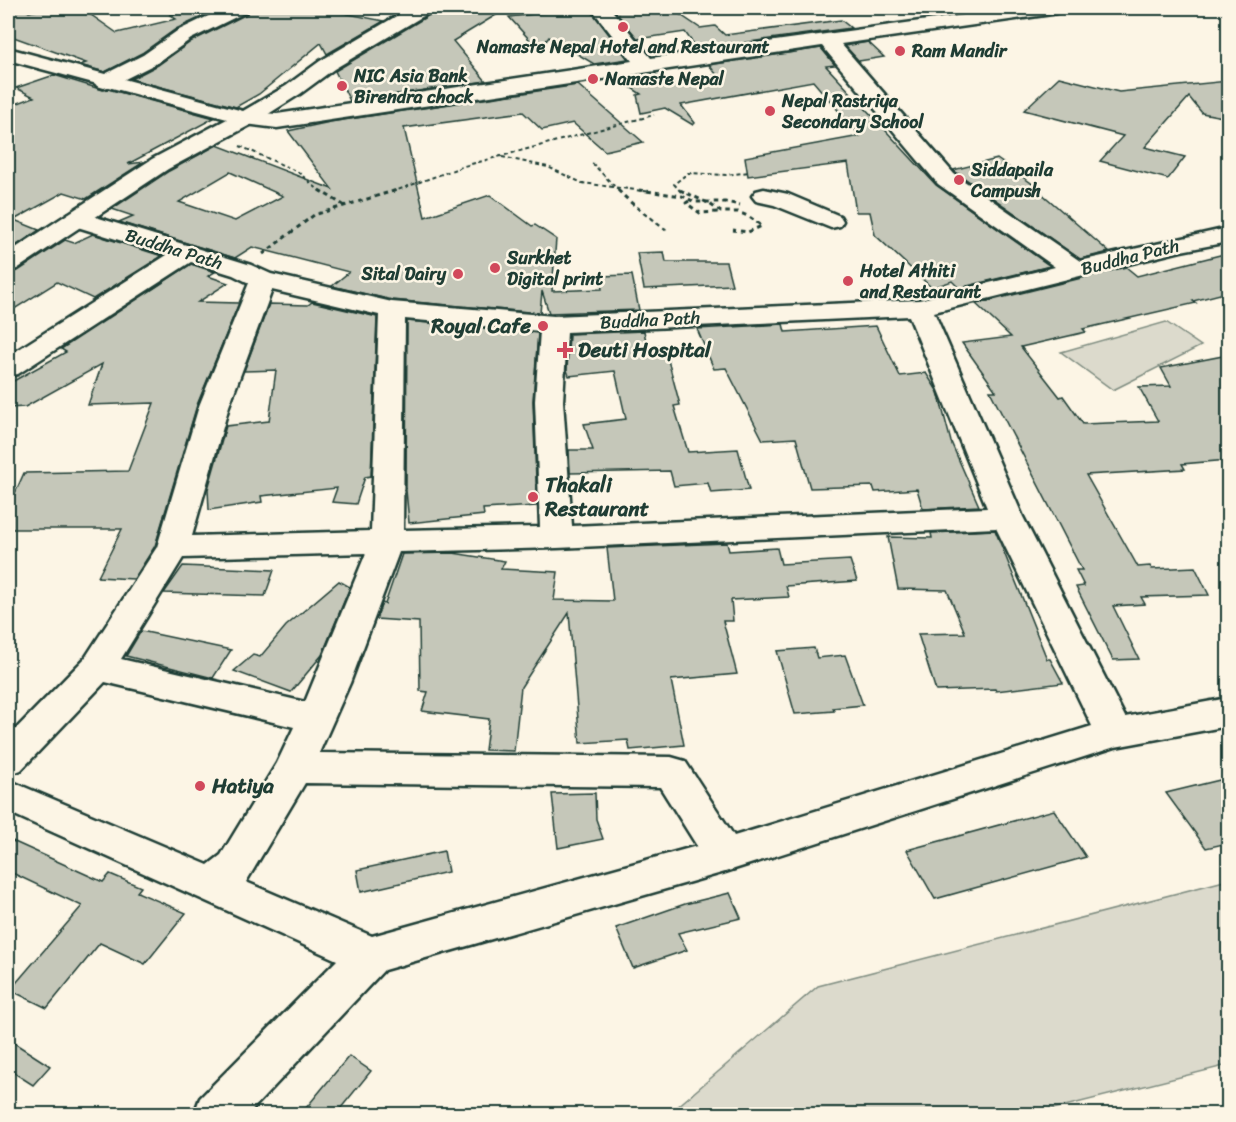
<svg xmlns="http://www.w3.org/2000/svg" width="1236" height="1122" viewBox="0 0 1236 1122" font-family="Sriracha,sans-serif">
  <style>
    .green { fill: #dcdacc; stroke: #7e8c80; stroke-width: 1.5 }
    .building { fill: #c5c7b9; stroke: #1f3d34; stroke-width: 1.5; fill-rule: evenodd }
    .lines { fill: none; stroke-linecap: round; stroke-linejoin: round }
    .minor-casing { stroke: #1f3d34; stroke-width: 5 }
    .major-casing { stroke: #1f3d34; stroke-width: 5 }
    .path-far1 { stroke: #1f3d34; stroke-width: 2; stroke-dasharray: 4 3; stroke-linecap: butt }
    .path { stroke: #1f3d34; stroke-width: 3; stroke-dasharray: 4.5 4; stroke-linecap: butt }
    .minor { fill: #fcf5e5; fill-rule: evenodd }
    .major { fill: #fcf5e5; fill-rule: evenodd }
    .poi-dot { fill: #d1495b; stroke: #fcf5e5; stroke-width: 2 }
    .labels { text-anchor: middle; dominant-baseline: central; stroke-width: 5; stroke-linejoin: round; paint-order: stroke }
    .far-poi-label { font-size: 18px; font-weight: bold; fill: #1f3d34; stroke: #fcf5e5; text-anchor: start }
    .far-street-label { font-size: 18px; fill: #1f3d34; stroke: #fcf5e5 }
    .poi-label { font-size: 21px; font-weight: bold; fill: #1f3d34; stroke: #fcf5e5; text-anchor: start }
  </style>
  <rect width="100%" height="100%" fill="#fcf5e5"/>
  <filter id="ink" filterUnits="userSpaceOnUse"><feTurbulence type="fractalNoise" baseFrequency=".0167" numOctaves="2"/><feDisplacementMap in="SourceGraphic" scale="12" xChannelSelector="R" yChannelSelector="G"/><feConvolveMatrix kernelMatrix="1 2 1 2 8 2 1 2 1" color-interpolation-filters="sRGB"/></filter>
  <g filter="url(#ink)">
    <g class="green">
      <polygon points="1166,322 1201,346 1113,390 1061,352"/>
      <polygon points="1228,880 1228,1065 1033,1114 669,1114 818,986"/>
    </g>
    <g class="building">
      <polygon points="8,8 23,8 29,12 48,8 81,8 117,33 176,19 170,15 201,8 221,8 176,29 142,53 105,72 80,65 86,63 8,35"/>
      <polygon points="250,8 318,8 384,21 327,54 321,43 259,94 236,107 131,79 158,65 192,41 247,14"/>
      <polygon points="441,8 461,8 496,15 453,41 486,81 350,101 335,71"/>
      <polygon points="586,8 589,8 628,59 594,64 549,37 539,50 509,17"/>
      <polygon points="612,8 670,8 700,28 715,26 725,35 841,20 851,28 697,49 685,32 638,39"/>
      <polygon points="868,42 884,57 859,61 845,46"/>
      <polygon points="821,48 835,65 826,66 936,185 1050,266 959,288 952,281 932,288 875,235 870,212 856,212 848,163 748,176 745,157 860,136 813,81 681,105 695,123 693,125 665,108 641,113 637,95 641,94 618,79 655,73 667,87 717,75 709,65"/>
      <polygon points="54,75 103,90 108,89 214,118 128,164 144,162 86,199 64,192 14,220 39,230 8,251 8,107 34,97 16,88"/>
      <polygon points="1059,77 1119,92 1228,81 1228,118 1202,113 1189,97 1145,147 1185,157 1168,179 1100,161 1123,136 1024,110"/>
      <path d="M578,85L643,142L605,151L573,123L542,130L523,112L404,128L425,217L490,195L532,226L535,225L556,239L552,291L602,289L600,276L632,275L639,310L549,313L542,291L540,313L392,300L332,286L349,272L252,247L235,258L119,222L133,216L112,209L169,171L217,145L332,189L288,131L330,122ZM230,172L283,196L235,221L179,202Z"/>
      <polygon points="997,159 1034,185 1032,185 1109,252 1080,259 953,170"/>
      <polygon points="93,234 162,256 93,299 57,282 8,313 8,273 18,271 65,240 74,243"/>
      <polygon points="664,252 666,262 726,262 732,285 644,289 637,253"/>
      <polygon points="1228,253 1228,292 1193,301 1196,303 1083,329 1086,332 1021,347 1060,397 1063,396 1083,424 1158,421 1139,387 1171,386 1161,368 1228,355 1228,460 1182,464 1185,469 1086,475 1138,567 1150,566 1152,569 1195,567 1209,595 1141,597 1145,604 1113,606 1139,659 1113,660 1076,587 1084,586 1076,570 1082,570 990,391 996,391 962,343 1011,337 976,304 1126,267 1137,276"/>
      <polygon points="191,264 215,272 208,276 228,283 198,302 239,303 197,405 155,546 134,579 98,577 122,529 8,529 8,509 24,473 128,471 154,403 88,405 102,364 25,407 8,408 8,384 66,352 61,349"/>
      <polygon points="312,302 377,317 371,476 365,477 356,504 332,502 337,488 261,496 262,502 209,510 208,489 226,426 269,421 276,370 244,371 269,304 308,305"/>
      <polygon points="407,321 538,333 533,401 537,506 483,509 484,515 409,523 406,490"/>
      <polygon points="783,324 785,332 876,326 900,376 926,373 938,392 951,442 979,506 923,509 917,489 875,492 873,486 810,488 796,438 763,440 726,368 714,369 697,329"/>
      <polygon points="644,331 647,347 664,345 680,405 674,406 688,452 738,449 749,490 711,493 708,483 674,486 670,471 570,473 569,450 593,450 584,424 626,419 615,371 569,376 567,370 569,334"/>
      <polygon points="995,530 1047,659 1050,659 1063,683 996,691 995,689 936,691 918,634 965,633 947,590 898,589 888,537 932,538 931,533"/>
      <polygon points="727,543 729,551 777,548 781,564 850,560 857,581 786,586 789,597 731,600 733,621 723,621 737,674 671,680 684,745 630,750 628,740 580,743 569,613 521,687 514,751 485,750 489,719 422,711 428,692 420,691 419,622 376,619 382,603 385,604 402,554 453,553 505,561 501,569 558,572 554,600 613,601 607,548"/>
      <polygon points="183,566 274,570 265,596 164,593"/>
      <polygon points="339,581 350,587 322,655 291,692 234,671 253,655 260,657 286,626"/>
      <polygon points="141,631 231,650 213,678 126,656"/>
      <polygon points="814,648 817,658 845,655 863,705 833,708 834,711 795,714 777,651"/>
      <polygon points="1228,778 1228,843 1206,848 1166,793"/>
      <polygon points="595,793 596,819 603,839 558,848 552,794"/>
      <polygon points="1054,810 1086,857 935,899 907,850"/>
      <polygon points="8,839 103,882 110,874 141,887 137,892 186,913 145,964 100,943 47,1008 10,990 82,906 8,871"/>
      <polygon points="444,851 448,872 361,892 357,870"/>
      <polygon points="730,893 741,918 678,933 687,950 633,968 616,928 685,904"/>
      <polygon points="8,1039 50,1066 33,1085 8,1069"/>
      <polygon points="349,1056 371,1071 336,1114 301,1114"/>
    </g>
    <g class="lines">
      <defs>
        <g id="minor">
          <polygon points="225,8 248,8 246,12 191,39 157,63 111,86 104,88 97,86 94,82 97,78 143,55 177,31"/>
          <path d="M591,8H610L651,58L1015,8H1061L1059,12L1052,14L841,44L954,174L1080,261L1228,228V242L1181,251L934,312L1023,517L1125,717L1228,698V726L1115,747L725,872L384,970L248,1114H194L200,1098L337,960L8,812V780L208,865L221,855L277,763L294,727L105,682L21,770L8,775V737L85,658L157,547L199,406L249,283L233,275L191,262L18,374L8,376V356L167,255L68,224L65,219L68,214L77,212L86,214L251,265L271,274L392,302L554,316L919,300L1055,267L938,184L822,46L277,128L238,123L235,118L238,113L246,112L277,114L632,61ZM272,290L379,315L371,531L192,536L229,406ZM909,316L987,508L572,526L563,401L567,332ZM405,319L540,331L535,401L540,527L403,530ZM996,528L1092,726L734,836L685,761L671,757L319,753L350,683L399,552L557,548ZM366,553L305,702L121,659L183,558ZM305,783L660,787L697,846L372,936L246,882Z"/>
          <polygon points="764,189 788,194 840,216 843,221 840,226 831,228 774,205 756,201 752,196 756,191"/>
        </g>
        <polygon id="major" points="410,8 432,8 430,12 334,69 300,94 254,123 168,169 17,269 8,271 8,253 152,159 227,119 8,60 8,48 243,111 286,86 320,61"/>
      </defs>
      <use href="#minor" class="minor-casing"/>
      <use href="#major" class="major-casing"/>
      <g class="path-far1">
        <polyline points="240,146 298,172 321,192"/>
        <polyline points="502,157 548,167 582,183 651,192"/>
        <polyline points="592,163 620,192"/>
        <polyline points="392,192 464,166 654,115"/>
        <polyline points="681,192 674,184 688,173 726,175 750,172"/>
      </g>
      <g class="path">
        <polyline points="319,190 345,206"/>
        <path d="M618,190C633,206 649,216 666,230"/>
        <polyline points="639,190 682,196 695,202 725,202 740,205"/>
        <polyline points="680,190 708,203 721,212 738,212 748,216 762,226 748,232 733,230"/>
        <polyline points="689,201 686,203 700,213 720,212"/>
        <polyline points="263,254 314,215 397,190"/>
      </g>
      <use href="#minor" class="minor"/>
      <use href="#major" class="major"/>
    </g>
  </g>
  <g class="poi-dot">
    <circle cx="623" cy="27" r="6"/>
    <circle cx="900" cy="51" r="6"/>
    <circle cx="593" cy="79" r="6"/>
    <circle cx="342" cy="86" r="6"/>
    <circle cx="770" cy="111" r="6"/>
    <circle cx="959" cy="180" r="6"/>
    <circle cx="495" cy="268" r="6"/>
    <circle cx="458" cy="274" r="6"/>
    <circle cx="848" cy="281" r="6"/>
    <circle cx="543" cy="326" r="6"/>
    <path d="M562 341h6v6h6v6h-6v6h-6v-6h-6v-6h6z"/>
    <circle cx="533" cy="497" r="6"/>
    <circle cx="200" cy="786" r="6"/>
  </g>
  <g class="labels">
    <g class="far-poi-label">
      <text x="623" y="47" text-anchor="middle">Namaste Nepal Hotel and Restaurant</text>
      <text x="912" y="51">Ram Mandir</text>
      <text x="354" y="76">NIC Asia Bank<tspan x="354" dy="21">Birendra chock</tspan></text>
      <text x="605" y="79">Namaste Nepal</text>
      <text x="782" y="101">Nepal Rastriya<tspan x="782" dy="21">Secondary School</tspan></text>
      <text x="971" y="170">Siddapaila<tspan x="971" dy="21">Campush</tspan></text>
      <text x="507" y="258">Surkhet<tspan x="507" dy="21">Digital print</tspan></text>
      <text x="860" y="271">Hotel Athiti<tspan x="860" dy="21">and Restaurant</tspan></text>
      <text x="446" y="274" text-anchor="end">Sital Dairy</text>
    </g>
    <g class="far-street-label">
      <text transform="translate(174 249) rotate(17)">Buddha Path</text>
      <text transform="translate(1130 257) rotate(-14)">Buddha Path</text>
      <text transform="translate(650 320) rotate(-3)">Buddha Path</text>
    </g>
    <g class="poi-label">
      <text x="531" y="326" text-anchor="end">Royal Cafe</text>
      <text x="578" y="350">Deuti Hospital</text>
      <text x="545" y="485">Thakali<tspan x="545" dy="24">Restaurant</tspan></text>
      <text x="212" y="786">Hatiya</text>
    </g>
  </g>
  <rect width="1236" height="1122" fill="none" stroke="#fcf5e5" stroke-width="30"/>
  <rect x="15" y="15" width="1206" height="1092" fill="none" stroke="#1f3d34" stroke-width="2" filter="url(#ink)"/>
</svg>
